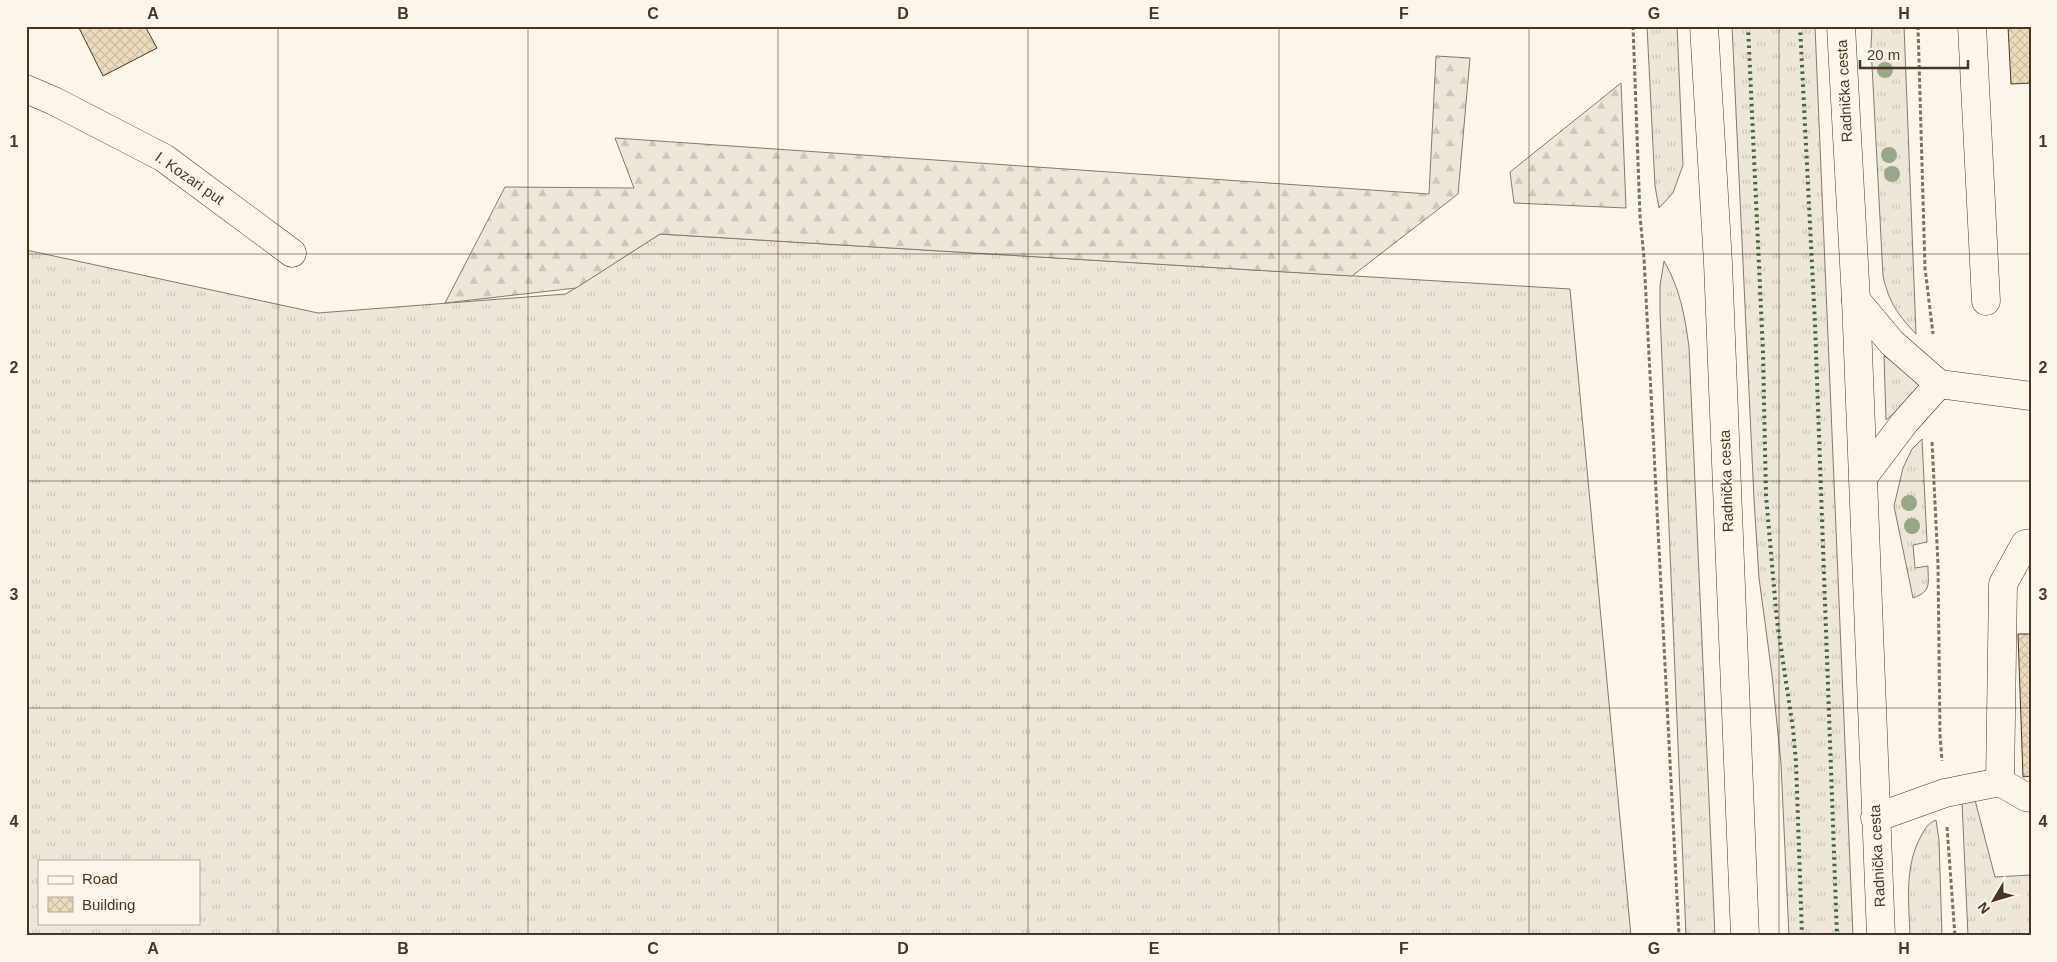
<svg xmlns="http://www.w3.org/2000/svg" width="2057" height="962" viewBox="0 0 2057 962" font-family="Arial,sans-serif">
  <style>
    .grass { fill: url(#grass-tufts); stroke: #887966; fill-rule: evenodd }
    .forest { fill: url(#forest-firs); stroke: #887966 }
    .building { fill: url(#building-cross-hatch); stroke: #4a3520 }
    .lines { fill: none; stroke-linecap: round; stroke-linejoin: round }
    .minor-casing { stroke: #4a3520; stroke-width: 29 }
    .major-casing { stroke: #4a3520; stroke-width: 29 }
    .path { stroke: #7f6f5c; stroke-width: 3; stroke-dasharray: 4 2.5; stroke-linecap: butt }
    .minor { stroke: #fbf6e9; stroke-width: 28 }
    .major { stroke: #fbf6e9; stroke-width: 28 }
    .hedge { stroke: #436837; stroke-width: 4; stroke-dasharray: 2.5 4; stroke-linecap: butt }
    .tree { fill: #96a887 }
    .grid { fill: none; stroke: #4a3520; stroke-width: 1; stroke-opacity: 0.55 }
    .labels { text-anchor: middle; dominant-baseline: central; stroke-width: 4; stroke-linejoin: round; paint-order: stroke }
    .street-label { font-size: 15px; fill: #4a3520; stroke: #fbf6e9 }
    .neatline { fill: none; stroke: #4a3520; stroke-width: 2 }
    .grid-label { font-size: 16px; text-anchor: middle; font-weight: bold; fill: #4a3520 }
  </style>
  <defs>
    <pattern id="grass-tufts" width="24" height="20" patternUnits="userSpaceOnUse" patternTransform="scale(1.25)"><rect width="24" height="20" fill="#ede6d9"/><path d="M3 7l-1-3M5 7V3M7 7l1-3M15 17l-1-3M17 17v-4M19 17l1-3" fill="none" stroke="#cdc6ba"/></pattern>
    <pattern id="forest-firs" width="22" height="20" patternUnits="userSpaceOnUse" patternTransform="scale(1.25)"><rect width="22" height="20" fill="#ede6d9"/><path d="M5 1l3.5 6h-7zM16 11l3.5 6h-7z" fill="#cdc6ba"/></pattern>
    <pattern id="building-cross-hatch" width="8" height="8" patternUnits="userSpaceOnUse" patternTransform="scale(1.25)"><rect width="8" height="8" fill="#ecdcbc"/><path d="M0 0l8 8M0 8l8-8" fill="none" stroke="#ccbda1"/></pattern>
  </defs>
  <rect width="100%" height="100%" fill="#fbf6e9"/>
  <g class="grass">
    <polygon points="1647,26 1677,26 1683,165 1673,193 1659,208 1655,186"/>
    <polygon points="1732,26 1815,26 1853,936 1789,936 1781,764 1772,675 1759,578 1754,499"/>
    <path d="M1872,26H1904L1916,334C1897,314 1889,302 1883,276L1871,46Z"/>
    <path d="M660,234L1570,289L1631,936H26V250L318,313L566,294ZM39,861H199V923H39Z"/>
    <path d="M1664,261C1680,288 1685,317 1689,347L1715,936H1686L1660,312V286Z"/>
    <polygon points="1884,356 1919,379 1920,390 1886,420"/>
    <path d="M1922,439L1927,542L1913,545L1915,568L1928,566C1928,584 1932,591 1913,598L1894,506L1903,468L1912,449Z"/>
    <polygon points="1975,800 1995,877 2031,875 2031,936 1968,936 1962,802"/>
    <path d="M1936,820L1939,840L1942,936H1910C1909,902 1904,867 1921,836C1925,829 1928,823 1936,820Z"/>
  </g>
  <g class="forest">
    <polygon points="1436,56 1470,58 1458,194 1352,276 660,234 576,288 445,303 505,187 634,188 615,138 1429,194"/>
    <polygon points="1621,83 1626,208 1514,203 1510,172"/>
  </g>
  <g class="building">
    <polygon points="78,26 145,26 157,48 103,76"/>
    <polygon points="2008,26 2031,26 2031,83 2011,84"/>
    <polygon points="2018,634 2031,634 2031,776 2023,777"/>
  </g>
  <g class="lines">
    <defs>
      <g id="minor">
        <polyline points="1972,26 1986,301"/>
        <polyline points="26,89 54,101 164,158 292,253"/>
        <polyline points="1856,300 1892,343 1939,384 2031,396"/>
        <polyline points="1864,476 1905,422 1939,384"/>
        <polyline points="2000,782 2003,584 2025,544 2031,543"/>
        <polyline points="1875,818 1945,793 2000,782 2026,797 2031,798"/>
      </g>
      <g id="major">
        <polyline points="1704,26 1718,263 1745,936"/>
        <polyline points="1841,26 1856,300 1881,936"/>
      </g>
    </defs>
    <use href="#minor" class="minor-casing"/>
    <use href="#major" class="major-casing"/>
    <g class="path">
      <polyline points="1633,26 1640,216 1644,258 1679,936"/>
      <polyline points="1918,26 1925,268 1933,334"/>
      <polyline points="1932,442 1938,564 1940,735 1942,761"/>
      <polyline points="1947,827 1955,936"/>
    </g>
    <use href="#minor" class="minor"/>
    <use href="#major" class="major"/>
    <g class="hedge">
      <polyline points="1748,26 1763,353 1766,496 1777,621 1793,729 1796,762 1802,936"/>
      <polyline points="1800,26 1815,324 1837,936"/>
    </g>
  </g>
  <g class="tree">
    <circle cx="1885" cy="70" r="8"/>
    <circle cx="1889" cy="155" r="8"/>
    <circle cx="1892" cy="174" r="8"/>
    <circle cx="1909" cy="503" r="8"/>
    <circle cx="1912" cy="526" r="8"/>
  </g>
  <path class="grid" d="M278,26V936M528,26V936M778,26V936M1028,26V936M1279,26V936M1529,26V936M1779,26V936M26,254H2031M26,481H2031M26,708H2031"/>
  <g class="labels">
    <g class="street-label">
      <text transform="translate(1844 91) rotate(-93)">Radnička cesta</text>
      <text transform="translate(190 178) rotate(35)">I. Kozari put</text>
      <text transform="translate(1726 481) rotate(-92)">Radnička cesta</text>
      <text transform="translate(1877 856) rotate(-93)">Radnička cesta</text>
    </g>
  </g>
  <rect width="2057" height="962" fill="none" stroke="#fbf6e9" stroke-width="55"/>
  <rect x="38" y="860" width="162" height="65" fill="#fbf6e9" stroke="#b4a999"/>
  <rect x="48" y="876" width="25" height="8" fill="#fbf6e9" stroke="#b4a999"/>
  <text x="82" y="884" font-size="15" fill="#4a3520">Road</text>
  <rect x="48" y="897" width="25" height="15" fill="url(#building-cross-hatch)" stroke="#b4a999"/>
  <text x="82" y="910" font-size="15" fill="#4a3520">Building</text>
  <g transform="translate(1994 900) rotate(232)" stroke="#fbf6e9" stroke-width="4" paint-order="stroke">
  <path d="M0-4L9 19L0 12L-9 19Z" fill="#4a3520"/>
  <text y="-8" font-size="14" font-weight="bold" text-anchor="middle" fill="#4a3520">N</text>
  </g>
  <path d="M1860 60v8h108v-8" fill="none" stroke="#4a3520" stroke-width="2.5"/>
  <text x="1867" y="60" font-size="15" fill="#4a3520" stroke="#fbf6e9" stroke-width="4" paint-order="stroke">20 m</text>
  <rect x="28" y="28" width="2002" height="906" class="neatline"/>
  <g class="grid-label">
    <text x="153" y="19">A</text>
    <text x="403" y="19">B</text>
    <text x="653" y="19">C</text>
    <text x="903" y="19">D</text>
    <text x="1154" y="19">E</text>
    <text x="1404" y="19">F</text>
    <text x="1654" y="19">G</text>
    <text x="1904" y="19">H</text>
    <text x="14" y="147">1</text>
    <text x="2043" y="147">1</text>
    <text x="14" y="373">2</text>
    <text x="2043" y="373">2</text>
    <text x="14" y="600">3</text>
    <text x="2043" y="600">3</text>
    <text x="14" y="827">4</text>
    <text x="2043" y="827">4</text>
    <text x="153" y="954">A</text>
    <text x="403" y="954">B</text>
    <text x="653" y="954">C</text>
    <text x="903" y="954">D</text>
    <text x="1154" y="954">E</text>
    <text x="1404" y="954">F</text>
    <text x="1654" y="954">G</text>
    <text x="1904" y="954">H</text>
  </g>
</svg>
